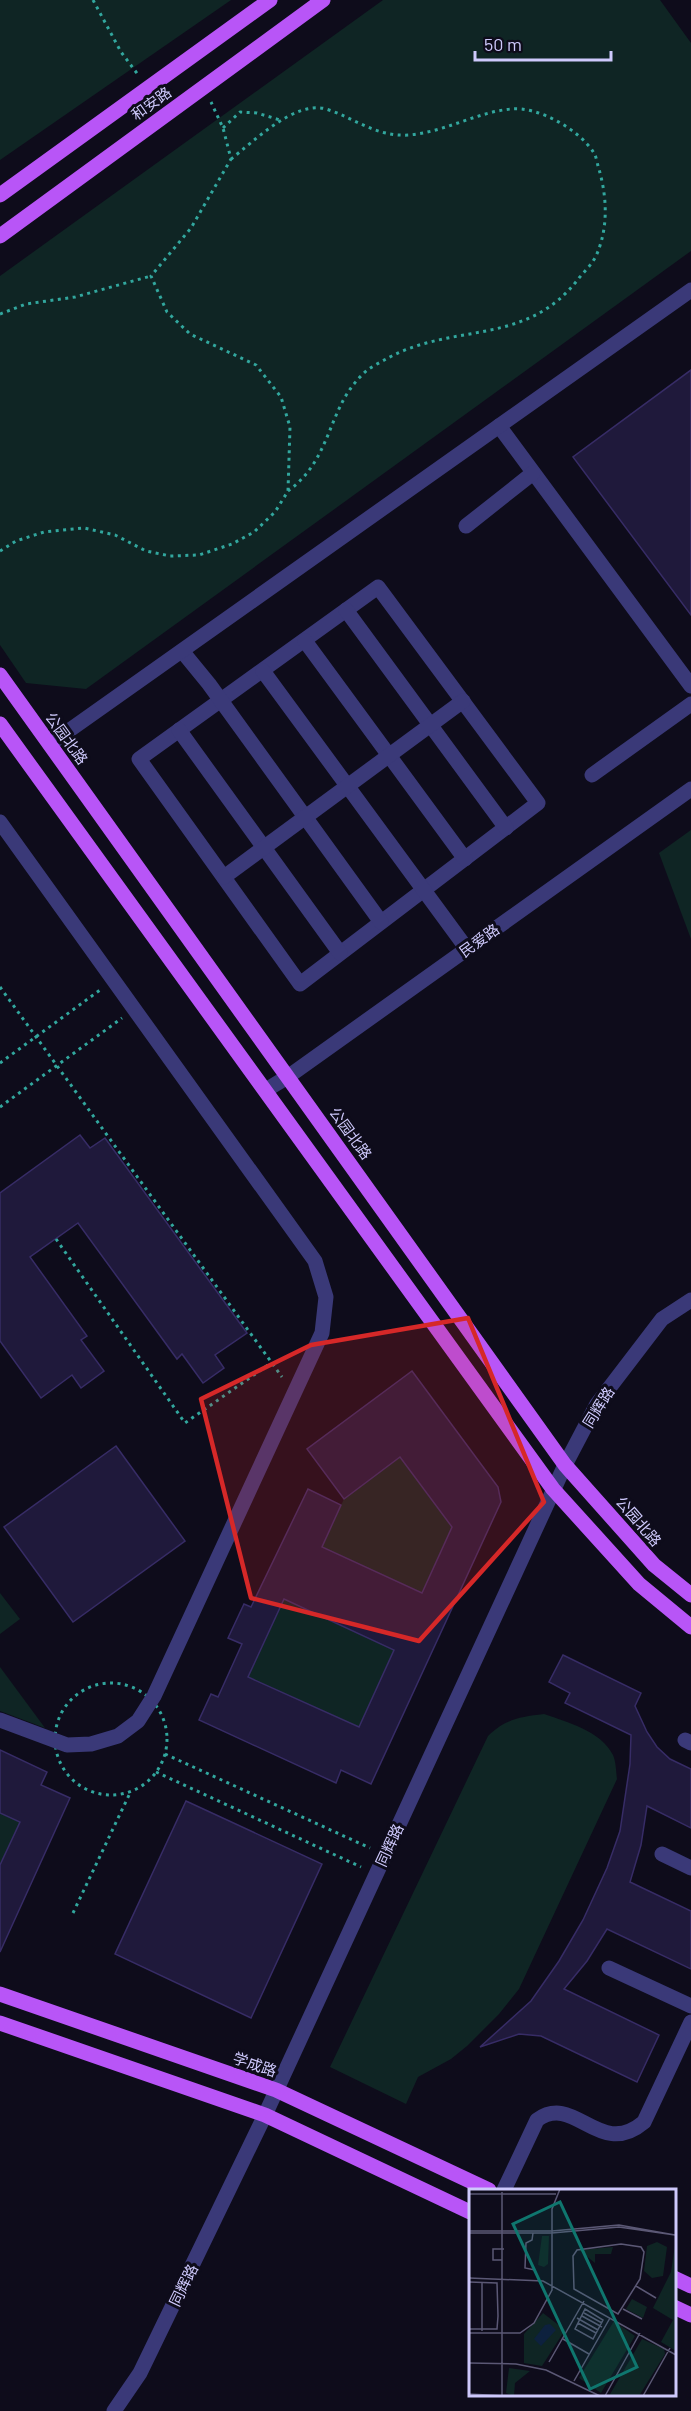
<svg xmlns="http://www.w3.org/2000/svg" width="691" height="2411" viewBox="0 0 691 2411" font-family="Barlow,'Noto Sans SC',sans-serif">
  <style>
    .green { fill: #0f2524 }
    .building { fill: #1f193b; stroke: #372c66; stroke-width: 1.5; fill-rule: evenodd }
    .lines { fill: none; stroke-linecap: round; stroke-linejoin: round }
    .path { stroke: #32a79e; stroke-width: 3; stroke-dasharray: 3 4.5; stroke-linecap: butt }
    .minor { stroke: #3a3978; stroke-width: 15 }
    .major { stroke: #b855f7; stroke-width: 15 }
    .marked { fill: #d62828; fill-opacity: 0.2; stroke: #d62828; stroke-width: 4.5; stroke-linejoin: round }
    .labels { text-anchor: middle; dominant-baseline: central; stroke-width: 6; stroke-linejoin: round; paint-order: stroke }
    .street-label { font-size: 15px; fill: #cec9fc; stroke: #0e0c1b }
    .inset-road { fill: none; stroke: #5b5875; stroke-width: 1.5 }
    .view { fill: #0f766e; fill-opacity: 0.15; stroke: #0f766e; stroke-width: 3 }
    .inset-edge { fill: none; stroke: #cec9fc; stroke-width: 3 }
  </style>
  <rect width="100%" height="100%" fill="#0e0c1b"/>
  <g class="green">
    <polygon points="0,0 231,0 0,160"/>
    <polygon points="383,0 660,0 691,43 691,251 86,689 26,683 0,645 0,276"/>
    <polygon points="691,830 691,939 659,853"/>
    <polygon points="419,1443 452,1527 422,1593 317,1545 328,1533 344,1499"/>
    <polygon points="0,1593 20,1619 0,1634"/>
    <polygon points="284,1599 394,1650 359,1727 248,1677"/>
    <polygon points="0,1667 45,1728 0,1711"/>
    <path d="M544,1714C567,1722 601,1731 613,1755C616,1762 616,1771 617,1779L519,1989L499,2014L467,2046L451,2059L418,2077L406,2104L330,2067L488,1736C506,1719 519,1717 544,1714Z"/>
    <polygon points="0,1813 20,1822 0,1865"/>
  </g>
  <g class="building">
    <polygon points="691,370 691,615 573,457"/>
    <polygon points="80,1135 90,1148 105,1138 247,1333 215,1355 224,1368 203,1383 182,1354 177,1359 78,1223 30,1257 87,1336 81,1340 104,1371 81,1388 72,1375 41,1398 0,1341 0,1193"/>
    <path d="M412,1371L498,1487L501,1502L371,1784L341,1770L336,1783L199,1720L211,1694L218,1697L242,1644L228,1638L244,1604L251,1607L308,1489L341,1505L322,1547L422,1593L452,1527L400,1457L344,1499L307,1449ZM284,1599L394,1650L359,1727L248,1677Z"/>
    <polygon points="116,1446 185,1541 73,1622 4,1527"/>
    <polygon points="563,1655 641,1693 635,1706 647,1732 657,1747 670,1759 691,1769 691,1828 647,1806 641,1845 630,1882 691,1911 691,1969 607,1929 587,1961 564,1989 659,2035 637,2082 541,2036 519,2034 480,2047 531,2001 559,1961 583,1920 607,1868 620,1831 630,1764 631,1735 565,1703 570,1693 549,1682"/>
    <polygon points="0,1750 47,1772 41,1785 70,1798 0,1952 0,1865 20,1822 0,1813"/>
    <polygon points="186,1801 322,1864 251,2018 115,1954"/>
  </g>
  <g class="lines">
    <g class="path">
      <polyline points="93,0 121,52 139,76"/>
      <polyline points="223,128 240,112 257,113 280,120"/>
      <path d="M231,159C253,142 295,100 326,109C355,118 375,137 409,135C445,132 477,112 511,109C538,106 580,130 594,153C596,156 597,162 598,166C607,195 609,227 596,256C592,264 585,271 579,278C527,347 454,322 388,358C379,363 368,368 361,376C327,410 332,459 288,491"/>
      <polyline points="0,314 26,304 75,297 151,276"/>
      <polyline points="0,551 16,541 44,532 84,528 115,535 146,551 170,556 199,555 232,544 254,532 275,512 288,491 290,427 281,397 256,365 190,334 167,312 151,276 191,228 231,159 223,128 211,102"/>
      <polyline points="0,987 282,1377"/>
      <polyline points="0,1063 100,990"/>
      <polyline points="0,1107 122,1018"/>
      <polyline points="56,1239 185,1423 271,1363"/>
      <circle cx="111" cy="1739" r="56"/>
      <polyline points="165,1754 370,1848"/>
      <polyline points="156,1772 361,1867"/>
      <polyline points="73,1913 130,1793"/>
    </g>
    <g class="minor">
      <polyline points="499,426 691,686"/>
      <polyline points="466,526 533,473"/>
      <polygon points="378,587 538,803 300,984 139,759"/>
      <polyline points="346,610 506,828"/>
      <polyline points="305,641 465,859"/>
      <polyline points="182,651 209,684 381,922"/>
      <polyline points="263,671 467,949"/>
      <polyline points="179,730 340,953"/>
      <polyline points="50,744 691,290"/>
      <polyline points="592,775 691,704"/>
      <polyline points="0,822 315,1261 326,1297 322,1333 154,1696 138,1721 118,1736 91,1744 67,1745 0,1720"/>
      <polyline points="224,877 463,701"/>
      <polyline points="266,1090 289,1076 691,789"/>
      <polyline points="685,1740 691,1743"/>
      <polyline points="662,1854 691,1868"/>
      <polyline points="609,1968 691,2006"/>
      <path d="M504,2190L537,2120C575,2092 599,2160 644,2122L691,2022"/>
      <polyline points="114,2411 140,2373 265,2115 565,1465 597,1404 662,1319 691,1300"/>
    </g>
    <g class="major">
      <polyline points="0,195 270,0"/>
      <polyline points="0,236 323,0"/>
      <polyline points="0,675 565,1465 654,1565 691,1595"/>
      <polyline points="0,724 553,1489 639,1584 691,1627"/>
      <polyline points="0,1994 276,2090 489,2190"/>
      <polyline points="0,2023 265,2115 470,2212"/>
      <polyline points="674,2278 691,2286"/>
      <polyline points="674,2307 691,2315"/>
    </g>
  </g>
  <path class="marked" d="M468,1318L544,1502L419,1641L251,1598L201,1399L311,1345Z"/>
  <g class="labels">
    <g class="street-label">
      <text transform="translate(151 103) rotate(-36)">和安路</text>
      <text transform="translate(67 738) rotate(54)">公园北路</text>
      <text transform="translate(479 940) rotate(-36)">民爱路</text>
      <text transform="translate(351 1133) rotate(54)">公园北路</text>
      <text transform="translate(598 1407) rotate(-58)">同辉路</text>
      <text transform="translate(639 1521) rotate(49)">公园北路</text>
      <text transform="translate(389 1845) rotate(-65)">同辉路</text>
      <text transform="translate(255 2064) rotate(19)">学成路</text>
      <text transform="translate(183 2285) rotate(-64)">同辉路</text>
    </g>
  </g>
  <g transform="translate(469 2189)">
    <rect width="207" height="207" fill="#0e0c1b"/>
    <path d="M73,47H80L79,75L75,78L69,76ZM207,49V162L192,153L204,131L184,119L202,83ZM188,53L198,58L194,87L183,89L175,82L178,57ZM144,58L142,65H126V74L110,61ZM163,110L178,118L174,129L157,120ZM74,124L96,141L73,177L55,174V145ZM145,132L166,147L132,204L110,189ZM173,150L195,160L196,165L170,207H140ZM40,179L61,182L46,194L45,207L37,204Z" fill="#0f2524"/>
    <path d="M81,135L87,141L72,157L65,150L76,136Z" fill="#0d213e"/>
    <path class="inset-road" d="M33,3V207M0,5H87M0,42H83L150,36L206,46L150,38L83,44H0M64,44L63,51L57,54L56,79L66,81M152,55L172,58L175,63L171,90L149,125L105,100L104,67L108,61ZM33,71H24V60H35M0,89L74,92L207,166M0,93L28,94L29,127L28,140H0M13,93V142M167,97L187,109M116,120L134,131L124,150L106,140ZM154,120L173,130M115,124L133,134M113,127L133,138M108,129L129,141M109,134L127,144M0,144H51L65,134L83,101V20L91,0M94,150L120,165M80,173L115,112M0,174L47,175L77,181L131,207M105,192L141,129M0,205L36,207M136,207L171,144M174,207L201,159"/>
    <path class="view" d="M91,13L168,178L121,200L44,35Z"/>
    <rect width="207" height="207" class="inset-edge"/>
  </g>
  <path d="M475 51v9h136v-9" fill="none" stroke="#cec9fc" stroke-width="3"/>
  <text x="484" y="51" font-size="18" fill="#cec9fc" stroke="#0e0c1b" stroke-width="4.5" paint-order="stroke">50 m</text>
</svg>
